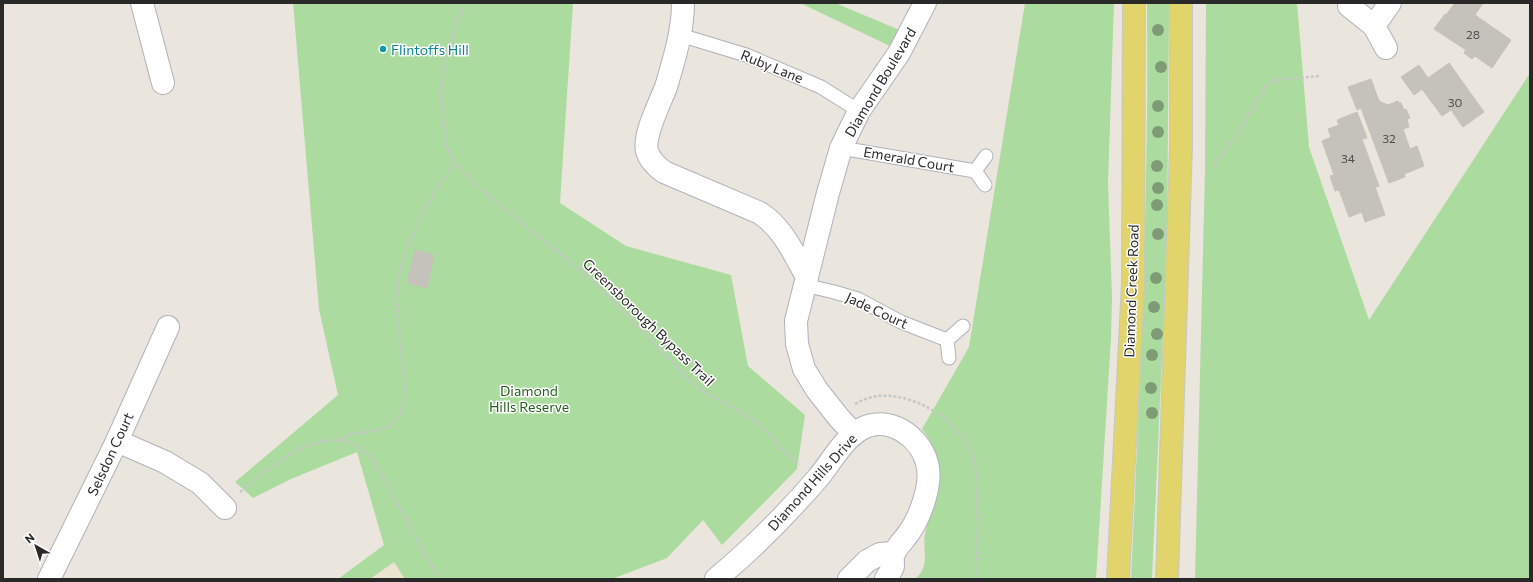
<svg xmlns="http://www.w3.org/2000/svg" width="1533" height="582" viewBox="0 0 1533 582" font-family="Commissioner,sans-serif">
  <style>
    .education { fill: #eae4ce }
    .green { fill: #acdb9f }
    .building { fill: #c5c2bc; stroke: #c5c2b7 }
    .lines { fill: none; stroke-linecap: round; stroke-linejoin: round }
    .lane-casing { stroke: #b0b1bb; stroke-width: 15 }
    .street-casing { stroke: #b0b1bb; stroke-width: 24 }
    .primary-casing { stroke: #c7c7c7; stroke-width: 24 }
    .path { stroke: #c7c7c7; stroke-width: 2.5; stroke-dasharray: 3 2; stroke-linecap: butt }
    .lane { stroke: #fff; stroke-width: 13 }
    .street { stroke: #fff; stroke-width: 22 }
    .primary { stroke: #e1d46a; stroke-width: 22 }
    .tree { fill: #7e9b76 }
    .culture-dot { fill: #0f9aa8; stroke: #fff; stroke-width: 1.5 }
    .labels { text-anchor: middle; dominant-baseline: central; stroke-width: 3; stroke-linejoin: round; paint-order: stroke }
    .number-label { font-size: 12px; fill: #504f4e }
    .culture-label { font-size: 14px; fill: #0d838f; stroke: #fff; text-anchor: start }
    .street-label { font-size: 14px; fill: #292929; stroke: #fff }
    .park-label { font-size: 14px; fill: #265e21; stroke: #fff }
  </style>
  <rect width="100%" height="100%" fill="#eae6dd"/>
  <polygon class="education" points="394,562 405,579 370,579"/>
  <g class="green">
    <polygon points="293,3 573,3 560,203 626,246 731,275 748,366 805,415 797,469 722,545 703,520 667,558 612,579 405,579 394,562 370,579 338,579 384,545 357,452 291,479 253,498 235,482 338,395 319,309"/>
    <polygon points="800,3 835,3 902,31 892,47"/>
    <path d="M1025,3H1114L1108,183L1112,297L1111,338L1096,579H915C931,566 922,550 925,533C928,521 933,510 937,498C944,471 939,451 922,429L969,347Z"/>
    <path d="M1147,3H1169L1167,246L1152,579H1131C1140,387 1149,195 1147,3Z"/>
    <polygon points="1206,3 1297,3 1309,147 1369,320 1530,73 1530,579 1195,579 1205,169"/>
  </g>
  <g class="building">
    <polygon points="1455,3 1483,3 1475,15 1511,40 1492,68 1475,56 1472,59 1464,53 1466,50 1434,29 1445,14 1446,15"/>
    <polygon points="1449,63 1484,112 1463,127 1451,110 1442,116 1422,89 1414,95 1401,77 1419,65 1428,78"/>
    <polygon points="1371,79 1379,101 1388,105 1398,101 1399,103 1401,103 1404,110 1406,109 1410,118 1407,119 1409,127 1403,129 1410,149 1417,146 1424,166 1404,174 1405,177 1389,183 1361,108 1357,110 1348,87"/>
    <polygon points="1357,112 1367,138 1362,139 1379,186 1375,187 1385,215 1365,222 1362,212 1349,217 1339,190 1335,191 1330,176 1334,175 1322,141 1331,137 1328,129 1339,125 1337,120"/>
    <polygon points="415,250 434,255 427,288 407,283"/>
  </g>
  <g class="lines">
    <defs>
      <g id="lane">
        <polyline points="680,35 746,55 821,87 859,111"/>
        <polyline points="841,148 975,171"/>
        <polyline points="985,185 975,171 986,156"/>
        <polyline points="805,285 834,292 858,299 901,322 947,340"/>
        <polyline points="949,358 947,340 963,326"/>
      </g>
      <g id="street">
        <polyline points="142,3 163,83"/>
        <path d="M683,3C683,31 674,60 666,87C660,103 643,135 647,151C650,161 657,167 664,172L760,213C783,228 794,254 807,277"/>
        <polyline points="1349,6 1374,26 1386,48"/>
        <polyline points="1374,26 1390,3"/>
        <polyline points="854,434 839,418 817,390 804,369 797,344 796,321 828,193 841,148 859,111 899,53 925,3"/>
        <polyline points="117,441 165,462 200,483 225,508"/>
        <polyline points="49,579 117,441 168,327"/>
        <path d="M716,579C752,549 786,515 817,479C831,463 842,440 861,429C888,414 920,436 927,463C933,483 920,518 908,534C904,540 896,547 894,554C892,557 893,562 893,566C892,570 888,575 886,579"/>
        <polyline points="849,579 867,561 880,554 894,553"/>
      </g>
      <g id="primary">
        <polyline points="1118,579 1133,283 1134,3"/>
        <polyline points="1167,579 1181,146 1181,3"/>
      </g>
    </defs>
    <use href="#lane" class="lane-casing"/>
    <use href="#street" class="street-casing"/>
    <use href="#primary" class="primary-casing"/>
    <g class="path">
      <path d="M464,3L447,51L443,70L441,92L444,133L447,148L455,163L480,189L591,279L693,383C713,400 738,408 758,424C773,436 783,455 800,464"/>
      <polyline points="1215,164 1236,136 1265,88 1270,83 1275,80 1319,76"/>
      <path d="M855,404C874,393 893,394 913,401C940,410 968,435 975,464C977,473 977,484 977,494C979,522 978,551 976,579"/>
      <path d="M341,440C350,426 393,442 403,406C408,389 401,352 399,334C398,315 395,295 399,276C407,239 432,193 455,163"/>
      <path d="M240,492C275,462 332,413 372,459L439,579"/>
    </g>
    <use href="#lane" class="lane"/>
    <use href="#street" class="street"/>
    <use href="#primary" class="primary"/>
  </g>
  <g class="tree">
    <circle cx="1158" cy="30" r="6"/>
    <circle cx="1161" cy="67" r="6"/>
    <circle cx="1158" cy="106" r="6"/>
    <circle cx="1158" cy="132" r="6"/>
    <circle cx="1157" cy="166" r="6"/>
    <circle cx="1158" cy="188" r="6"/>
    <circle cx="1157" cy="205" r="6"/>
    <circle cx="1158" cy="234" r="6"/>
    <circle cx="1156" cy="278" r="6"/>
    <circle cx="1154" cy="307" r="6"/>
    <circle cx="1157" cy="334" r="6"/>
    <circle cx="1152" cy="355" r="6"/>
    <circle cx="1151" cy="388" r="6"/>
    <circle cx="1152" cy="413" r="6"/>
  </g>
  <circle class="culture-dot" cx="383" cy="49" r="4"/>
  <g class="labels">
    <g class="number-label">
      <text x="1473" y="34">28</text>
      <text x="1455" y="102">30</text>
      <text x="1389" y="138">32</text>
      <text x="1348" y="158">34</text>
    </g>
    <g class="culture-label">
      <text x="391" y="49">Flintoffs Hill</text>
    </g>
    <g class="street-label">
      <text transform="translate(772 66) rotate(22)">Ruby Lane</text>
      <text transform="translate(880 82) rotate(-59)">Diamond Boulevard</text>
      <text transform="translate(909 159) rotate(10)">Emerald Court</text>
      <text transform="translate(1131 291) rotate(-88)">Diamond Creek Road</text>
      <text transform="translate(877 310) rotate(25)">Jade Court</text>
      <text transform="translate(649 322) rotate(44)">Greensborough Bypass Trail</text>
      <text transform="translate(110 454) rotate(-65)">Selsdon Court</text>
      <text transform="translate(812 482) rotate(-48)">Diamond Hills Drive</text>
    </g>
    <g class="park-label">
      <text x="529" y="390">Diamond<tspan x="529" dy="16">Hills Reserve</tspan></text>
    </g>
  </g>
  <rect width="1533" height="582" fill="none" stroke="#292929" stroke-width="8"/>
  <g transform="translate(36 546) rotate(321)" stroke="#ffffff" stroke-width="3" paint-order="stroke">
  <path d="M0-3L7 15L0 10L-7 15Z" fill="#292929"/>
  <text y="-6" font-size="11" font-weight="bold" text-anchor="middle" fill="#292929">N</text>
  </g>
</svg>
